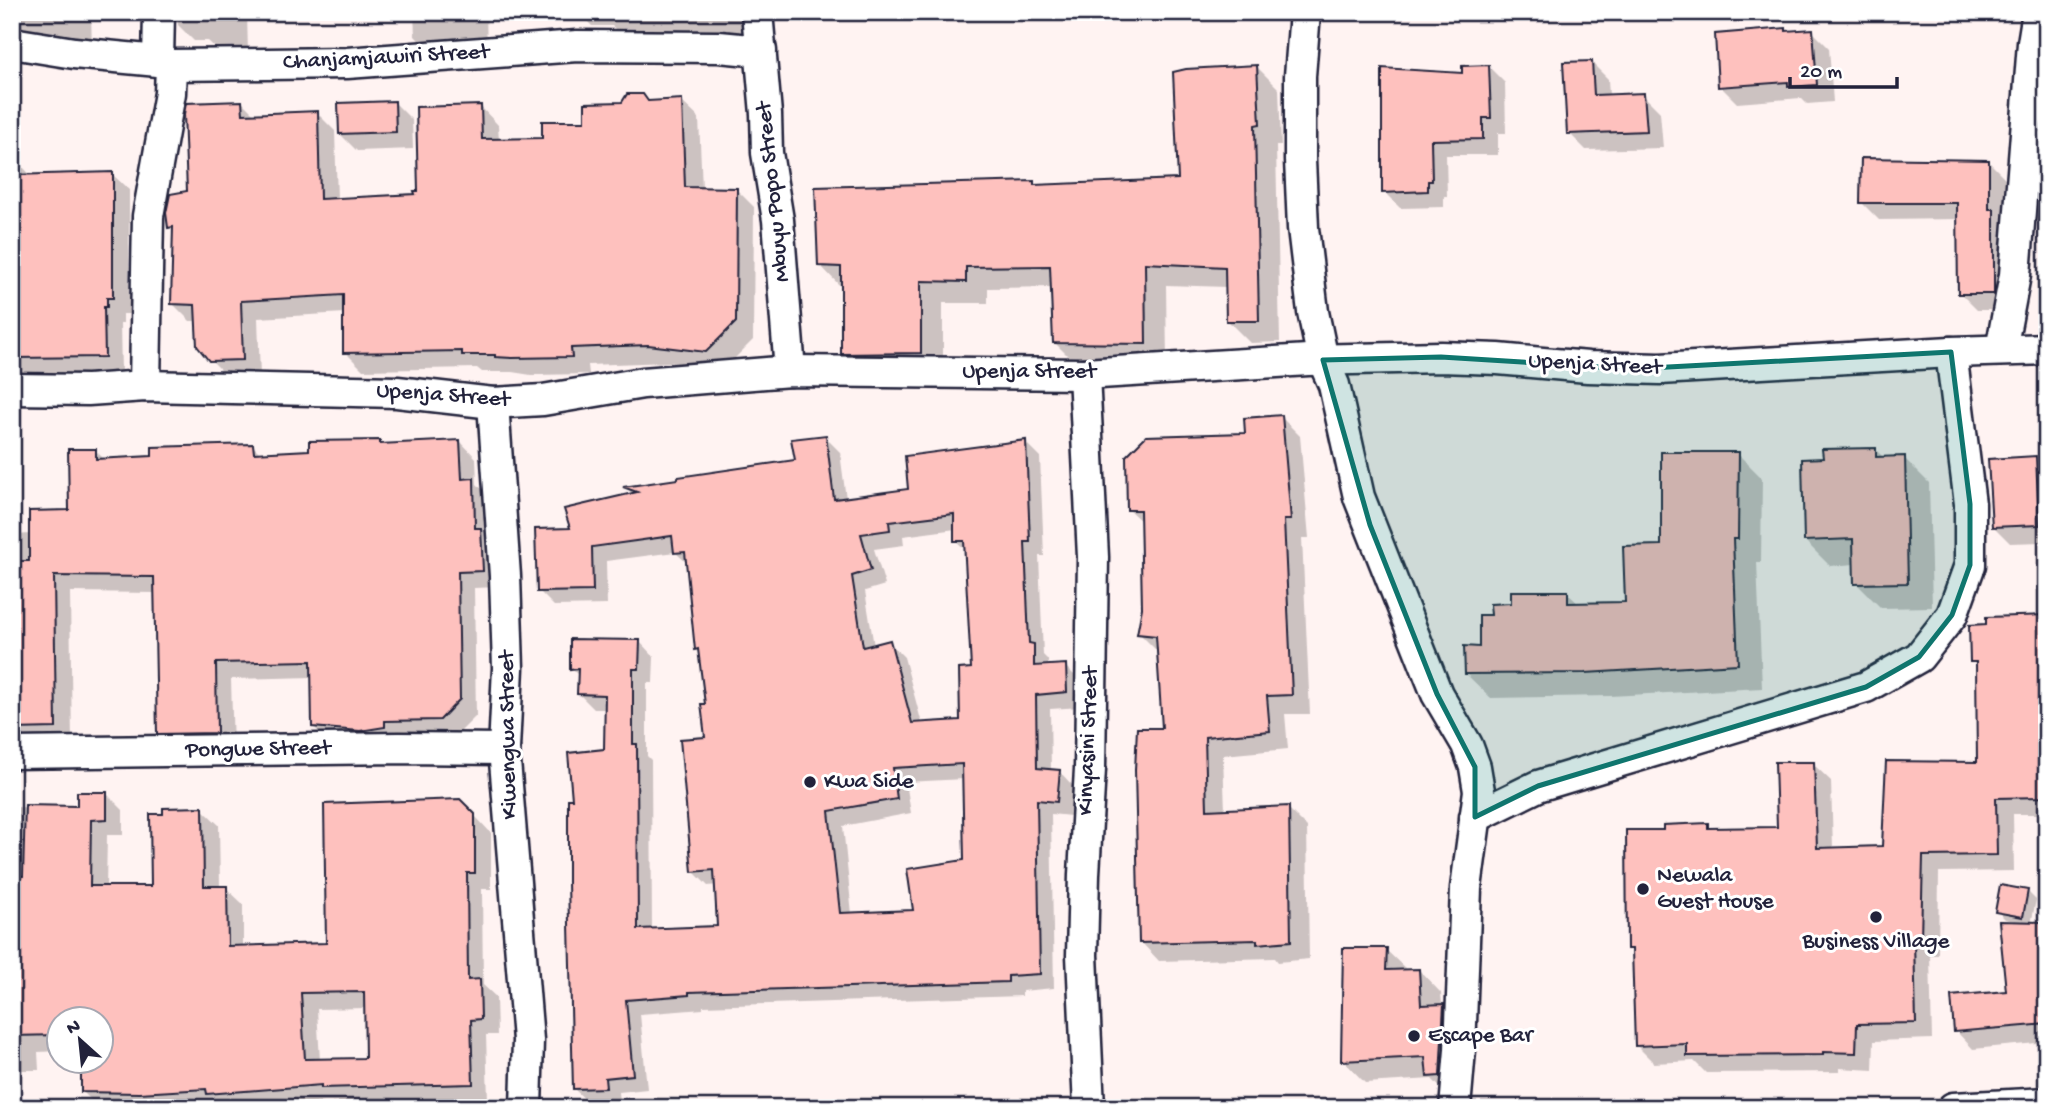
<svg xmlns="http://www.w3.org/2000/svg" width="2059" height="1120" viewBox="0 0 2059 1120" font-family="'Gochi Hand',sans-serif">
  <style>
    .shadow { fill: #0003; fill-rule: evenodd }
    .building { fill: #fec1be; stroke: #22223b; stroke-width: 2; fill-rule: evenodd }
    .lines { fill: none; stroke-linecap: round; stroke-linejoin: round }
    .minor-casing { stroke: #22223b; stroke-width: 35 }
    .minor { stroke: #fff; stroke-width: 30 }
    .marked { fill: #0f766e; fill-opacity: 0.2; stroke: #0f766e; stroke-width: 5; stroke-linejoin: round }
    .poi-dot { fill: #22223b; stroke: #fff; stroke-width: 2.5 }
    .labels { text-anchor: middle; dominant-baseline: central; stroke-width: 6; stroke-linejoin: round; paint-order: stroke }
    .street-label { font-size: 23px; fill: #22223b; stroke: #fff }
    .poi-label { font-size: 23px; fill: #22223b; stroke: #fff; text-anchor: start }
  </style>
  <rect width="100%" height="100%" fill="#fff3f2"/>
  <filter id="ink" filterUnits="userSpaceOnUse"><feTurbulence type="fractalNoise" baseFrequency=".0143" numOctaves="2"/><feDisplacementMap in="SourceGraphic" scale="14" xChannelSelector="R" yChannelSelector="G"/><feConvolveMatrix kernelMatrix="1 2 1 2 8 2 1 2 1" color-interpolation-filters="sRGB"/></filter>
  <g filter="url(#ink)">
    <g class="shadow">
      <polygon points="12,12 91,12 92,50 12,35"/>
      <polygon points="178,12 247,12 248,54 222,54 208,41 194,41 178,25"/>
      <polygon points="414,12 486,12 487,51 431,53 415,36"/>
      <polygon points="578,12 744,12 745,28 730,39 622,35 612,26 592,26"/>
      <polygon points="1786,30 1788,32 1812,31 1829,48 1833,102 1807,104 1801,98 1737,103 1720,86"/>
      <polygon points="1591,62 1608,79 1609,96 1643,95 1660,112 1663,148 1586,150 1569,133"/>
      <polygon points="1257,67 1279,89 1281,146 1276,146 1280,342 1250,343 1228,321 1227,287 1166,285 1167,365 1077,365 1055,343 1053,287 988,288 988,303 943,303 943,374 865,375 843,353 842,288 820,265 1033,183 1037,187 1180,181"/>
      <polygon points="1489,67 1505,83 1506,133 1498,133 1498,155 1446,155 1447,196 1444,196 1444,207 1400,208 1384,192 1463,75"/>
      <polygon points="681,101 699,118 702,189 736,189 754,207 753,340 724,369 667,362 588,365 589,374 531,375 512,372 482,372 477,368 363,370 345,352 345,313 258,318 260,377 229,378 211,360 197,321 190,321 172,303 175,232 169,227 242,102 255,115 317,113 335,131 337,200 416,196 481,107 498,125 499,141 544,140 649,102"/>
      <polygon points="395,103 412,120 413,149 357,151 340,134"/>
      <polygon points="1988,161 2005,178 2005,222 2010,310 1977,310 1960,293 1959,219 1879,220 1862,203"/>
      <polygon points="24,168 31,176 112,174 129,190 129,314 123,314 123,323 120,323 121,373 53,374 53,388 12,389 12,169"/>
      <polygon points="1281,417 1300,436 1309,538 1302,538 1310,714 1285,714 1288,749 1223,755 1225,811 1288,808 1307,827 1309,959 1278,962 1275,958 1159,961 1141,942 1164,730 1158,652 1139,633 1143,608 1142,522 1129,510 1247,434"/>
      <path d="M825,437L840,452L846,499L910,490L1025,442L1040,457L1044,556H1039L1043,655L1048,660V667L1065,666L1080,681L1081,707L1050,709L1051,771L1060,772L1074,787L1071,816L1051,814L1054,988L1022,991V996L703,1006V1009L640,1014L647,1089L619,1092L620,1102L589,1103L574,1089V801L605,751L607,709H594L579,694V676L572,669L640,642L654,657L653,683H647V756L651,760L652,930L719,928L717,885L708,886L693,871L707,738V705L700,652L697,649L688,564L675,552L606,561L607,605L554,606L539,591L572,529L633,494L627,489L796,462ZM956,529V541L967,551L973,670L962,722L922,724L904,657L889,642L874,646L865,591L885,585L874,549L904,545L903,536ZM964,779L966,862L915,911L852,914L843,826L911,813L906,782Z"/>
      <polygon points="460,441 476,458 477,484 489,497 499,587 474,588 476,716 457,735 330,743 314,727 313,677 231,679 233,749 175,749 159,733 156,593 70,592 72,744 12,755 12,535 31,534 71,512 95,450 105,460 154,457 253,446 261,454 311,451 379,442 382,445"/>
      <polygon points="1875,449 1884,458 1904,458 1929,483 1932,607 1881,608 1856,583 1855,564 1830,566 1805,541 1825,460"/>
      <polygon points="1738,454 1762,478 1761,562 1757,562 1762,688 1610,696 1491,698 1466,674 1481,648 1492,616 1513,605 1567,593 1580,605 1627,604 1662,546"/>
      <polygon points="2035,458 2047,470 2047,814 2013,814 2014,871 1939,872 1938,955 1930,955 1932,1039 1874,1041 1873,1070 1839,1068 1839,1072 1706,1073 1694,1061 1654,1063 1637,1046 1634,953 1629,948 1665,831 1707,825 1712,830 1779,829 1813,764 1831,781 1833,849 1884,848 1979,764 1978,667 1972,661 2039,617 2042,542 2010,543 1993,526"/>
      <path d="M106,793L123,810V835H107L106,888H152L202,809L219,825L220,888H226L243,904V948L328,945L460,800L491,833V889H482L483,985L496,997L497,1035H486L488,1100L339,1103L337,1101L245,1108H223L220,1105L172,1108H99L82,1091L102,1060V1018H60V1051L38,1052L39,1070H12V807L79,808ZM366,1008L367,1060L320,1061L317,1009Z"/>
      <polygon points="2028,892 2036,900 2031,924 2005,919 1997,911"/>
      <polygon points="1386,950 1408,971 1419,970 1441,993 1442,1006 1466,1028 1451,1099 1432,1079 1365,1083 1343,1060"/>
      <polygon points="2047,981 2047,1042 1973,1049 1956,1031 2007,993"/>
    </g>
    <g class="building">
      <polygon points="1786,28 1786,31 1813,29 1817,85 1788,87 1788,82 1718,87 1715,34"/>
      <polygon points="1592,61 1594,95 1644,93 1647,131 1567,134 1563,62"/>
      <polygon points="1257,65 1260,124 1255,125 1259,321 1226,321 1225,267 1145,263 1146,344 1053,343 1050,266 966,267 966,282 921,281 921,353 841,354 841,267 818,266 815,187 1034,181 1034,185 1178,179 1173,72 1186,69"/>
      <polygon points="1489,65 1491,118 1483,118 1483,139 1431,140 1432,181 1428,181 1428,191 1382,193 1382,68 1462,73 1462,66"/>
      <polygon points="627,94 643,94 648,101 682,99 685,187 737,188 736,322 706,352 648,345 571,348 572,357 512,358 495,357 495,355 462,355 462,351 343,353 343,295 241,301 243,360 209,361 197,346 195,305 171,304 173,227 168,228 166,213 170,194 187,191 184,114 186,103 242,101 243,114 318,111 320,199 415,194 414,191 418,191 416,107 481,105 482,139 542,138 542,121 585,121 585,103 622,102"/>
      <polygon points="395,101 396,132 339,134 338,103"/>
      <polygon points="1861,158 1989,160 1989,209 1994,209 1994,294 1958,294 1957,203 1860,203"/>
      <polygon points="113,172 113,298 107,298 107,307 104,307 105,357 12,358 12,175"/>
      <polygon points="1282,415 1291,520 1284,520 1292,695 1267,696 1270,731 1205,737 1207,810 1289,806 1291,941 1257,944 1257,940 1139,943 1135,770 1137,728 1162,728 1156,636 1137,634 1142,608 1140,510 1127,510 1126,456 1146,436 1245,433 1244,418"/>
      <path d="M826,435L834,499L908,489L905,456L1026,440L1030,542H1025L1029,643L1034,644V666L1066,664L1067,692L1036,695L1037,768L1060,770L1057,802L1037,800L1040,974L1008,976V982L689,992V995L626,1000L633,1075L605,1078L606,1088L573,1089L568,882V799H572L568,753L604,749L605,695L577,694L578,669L570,670V639L640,640L639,669H633V744H637L638,929L717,926L714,870L692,872L680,739L705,737L701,704H705L698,649L695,650L685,552L674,553L672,536L592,547L593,591L537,592L535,529L570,528L564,509L637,492L623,487L678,479V477L795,460L791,439ZM954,514V541H964L971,668L959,669L960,720L912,723L890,640L863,647L852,576L871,570L861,534L890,530L889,522ZM962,764L964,860L907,869L913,910L840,913L829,811L897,799L893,768Z"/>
      <polygon points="380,440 380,444 460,440 462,479 474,478 475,528 481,528 483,571 458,572 460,699 440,720 385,721 385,727 360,731 312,727 311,661 216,663 217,733 157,734 154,577 54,576 56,728 12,729 12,561 29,561 29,511 69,510 68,449 96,449 96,459 152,456 152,447 253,444 254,453 309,450 309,441"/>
      <polygon points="1876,448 1876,457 1905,456 1908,583 1854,584 1853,539 1804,541 1802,459 1823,458 1822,449"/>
      <polygon points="1661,452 1739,452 1738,539 1733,539 1738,664 1585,673 1465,674 1464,646 1479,647 1479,615 1491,615 1490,604 1511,603 1511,591 1568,591 1568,603 1625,602 1623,546 1661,545"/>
      <polygon points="2036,456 2039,525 1992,527 1988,459"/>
      <polygon points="2047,615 2047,797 1996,798 1997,855 1923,856 1921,939 1914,939 1916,1023 1857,1024 1856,1053 1823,1052 1823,1055 1687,1056 1687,1044 1635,1046 1632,949 1627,949 1626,830 1663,830 1663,825 1708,823 1708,828 1777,827 1775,762 1814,762 1817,848 1882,846 1886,761 1977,762 1976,662 1970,662 1969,625 1986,624 1986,617"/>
      <path d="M77,792H107V819L91,820L90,886H151L150,814H163V808L203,807L204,886H227L228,946L326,943L324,804L460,799L475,814V873H467L468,980L480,979L481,1019L471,1020L473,1084L321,1088V1085L207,1094L206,1089L139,1093L81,1092V1060H102V1018H60V1035L12,1036V876H23L25,805L77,806ZM364,992L365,1058L305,1059L301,993Z"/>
      <polygon points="2000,885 2028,890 2023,917 1995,912"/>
      <polygon points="1999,921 2047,922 2047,1024 1954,1032 1951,996 2006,991"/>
      <polygon points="1343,948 1387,948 1386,970 1419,969 1421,1005 1444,1004 1440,1076 1427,1077 1425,1057 1341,1061"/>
    </g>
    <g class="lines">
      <defs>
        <g id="minor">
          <polyline points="757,12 766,114 767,153 778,220 790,371"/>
          <polyline points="1305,12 1300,76 1300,160 1303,228 1313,312 1323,360 1334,385 1359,497 1437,694 1467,745 1475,767 1479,791 1466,888 1460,1050 1455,1108"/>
          <polyline points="12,43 74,53 158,61 171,65 347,63 577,46 719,47 761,51"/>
          <polyline points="158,61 159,12"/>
          <polyline points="2001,350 2015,275 2033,43 2038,12"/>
          <polyline points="1084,374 1093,557 1090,769 1084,874 1082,955 1089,1108"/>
          <polyline points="145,386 148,216 170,93 171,65"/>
          <polyline points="12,389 88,390 145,386 397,392 493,403 543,400 643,383 790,371 1084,374 1308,360 1441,357 1498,359 1588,367 1660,369 1951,352 2047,349"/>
          <polyline points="493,403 505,576 508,668 504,749 528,1040 526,1108"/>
          <polyline points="12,753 399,748 504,749"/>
          <polyline points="1475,817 1538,786 1866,687 1919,657 1952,615 1970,565 1970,504 1951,352"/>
          <polyline points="1953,1108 2047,1103"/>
        </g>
      </defs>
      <use href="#minor" class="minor-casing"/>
      <use href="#minor" class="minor"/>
    </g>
  </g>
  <path class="marked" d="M1951,352L1970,504V565L1952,615L1919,657L1866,687L1538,786L1475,817V767L1437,694L1370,525L1323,360L1441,357L1631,369Z"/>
  <g class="poi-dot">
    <circle cx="810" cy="782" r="7"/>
    <circle cx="1643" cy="889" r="7"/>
    <circle cx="1876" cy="917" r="7"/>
    <circle cx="1414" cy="1036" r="7"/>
  </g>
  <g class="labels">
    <g class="street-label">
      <text transform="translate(386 58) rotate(-3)">Chanjamjawiri Street</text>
      <text transform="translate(774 192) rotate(-96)">Mbuyu Popo Street</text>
      <text transform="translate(1595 365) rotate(3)">Upenja Street</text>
      <text x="1029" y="372">Upenja Street</text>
      <text transform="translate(443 396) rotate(4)">Upenja Street</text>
      <text transform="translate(509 735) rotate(-91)">Kiwengwa Street</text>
      <text transform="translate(1089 741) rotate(-88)">Kinyasini Street</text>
      <text transform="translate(258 750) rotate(-1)">Pongwe Street</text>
    </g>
    <g class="poi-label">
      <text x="824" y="782">Kwa Side</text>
      <text x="1657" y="876">Newala<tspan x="1657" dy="26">Guest House</tspan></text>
      <text x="1876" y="942" text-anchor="middle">Business Village</text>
      <text x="1428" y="1036">Escape Bar</text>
    </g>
  </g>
  <rect width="2059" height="1120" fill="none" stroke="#fff" stroke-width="42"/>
  <rect x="21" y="21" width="2017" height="1078" fill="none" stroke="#22223b" stroke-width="2.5" filter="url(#ink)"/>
  <g transform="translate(80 1040) rotate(333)"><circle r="33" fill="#ffffff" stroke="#a7a7b1" stroke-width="2"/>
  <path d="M0-5L12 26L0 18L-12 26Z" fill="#22223b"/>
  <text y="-10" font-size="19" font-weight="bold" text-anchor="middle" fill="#22223b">N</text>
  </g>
  <path d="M1790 77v10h107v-10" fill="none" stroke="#22223b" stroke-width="3.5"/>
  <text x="1800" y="77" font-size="21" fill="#22223b" stroke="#ffffff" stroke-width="5" paint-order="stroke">20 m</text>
</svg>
